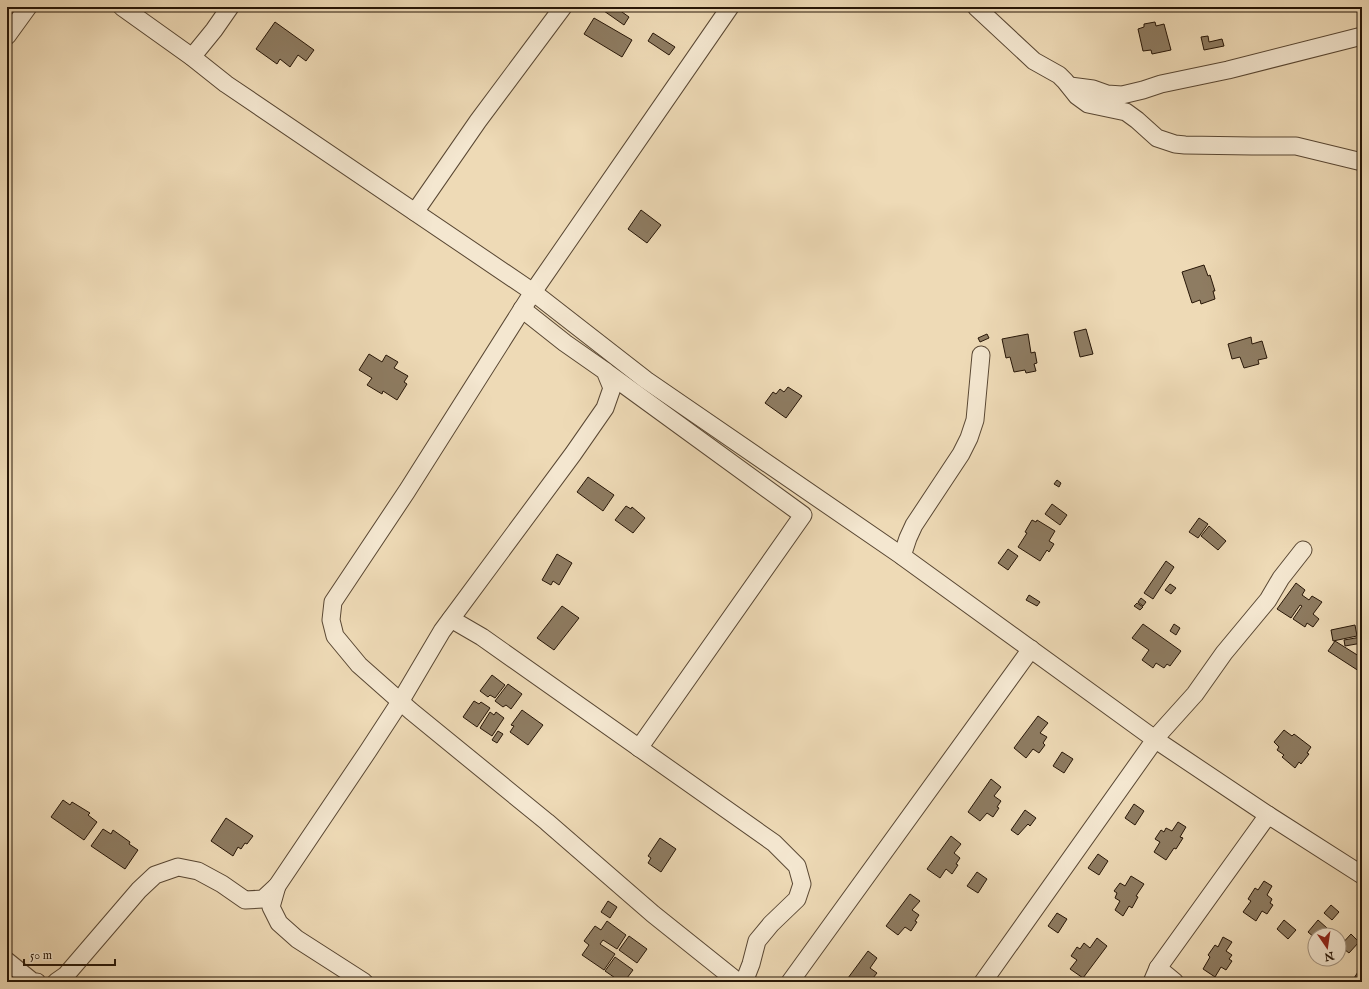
<svg xmlns="http://www.w3.org/2000/svg" width="1369" height="989" viewBox="0 0 1369 989" font-family="'IM FELL English',serif">
  <style>
    .building { fill: #8e7c62; stroke: #271607 }
    .lines { fill: none; stroke-linecap: round; stroke-linejoin: round }
    .minor-casing { stroke: #594733; stroke-width: 19 }
    .minor { stroke: #f4e7d0; stroke-width: 17 }
  </style>
  <rect width="100%" height="100%" fill="#eedab6"/>
  <filter id="stains"><feTurbulence type="fractalNoise" baseFrequency=".005" numOctaves="4"/><feColorMatrix values="0 0 0 0 .2 0 0 0 0 .09 0 0 0 0 .02 0 0 0 .5 -.17"/></filter>
  <radialGradient id="worn" r=".72"><stop offset=".6" stop-color="#630" stop-opacity="0"/><stop offset="1" stop-color="#630" stop-opacity=".3"/></radialGradient>
  <g class="building">
    <polygon points="607,7 615,7 629,17 624,25 604,11"/>
    <polygon points="594,18 632,40 622,57 584,34"/>
    <polygon points="275,22 314,50 306,61 298,55 290,67 280,59 277,64 256,49"/>
    <polygon points="1155,22 1156,26 1164,24 1171,50 1152,54 1151,50 1143,51 1138,29 1144,27 1144,24"/>
    <polygon points="653,33 675,47 669,55 648,41"/>
    <polygon points="1208,36 1209,42 1222,39 1224,46 1204,50 1201,37"/>
    <polygon points="641,210 661,225 647,243 628,229"/>
    <polygon points="1204,265 1208,276 1210,275 1215,291 1213,291 1215,299 1201,304 1200,300 1192,303 1182,272"/>
    <polygon points="1086,329 1093,354 1080,357 1074,332"/>
    <polygon points="987,334 989,338 980,342 978,338"/>
    <polygon points="1028,334 1031,353 1035,352 1037,363 1034,364 1036,371 1026,373 1025,370 1014,372 1010,357 1006,358 1002,339"/>
    <polygon points="1251,337 1252,344 1262,341 1267,358 1258,360 1259,364 1244,368 1240,357 1232,359 1228,344"/>
    <polygon points="369,354 382,362 386,355 398,362 394,368 408,376 404,382 407,384 397,400 383,391 382,394 367,385 372,378 359,370"/>
    <polygon points="788,387 802,396 786,418 765,403 773,392 776,394 780,389 784,392"/>
    <polygon points="588,477 614,495 603,511 577,492"/>
    <polygon points="1057,480 1061,483 1059,487 1054,484"/>
    <polygon points="1052,504 1067,515 1060,525 1045,514"/>
    <polygon points="626,506 631,509 632,507 645,518 633,533 615,520"/>
    <polygon points="1199,518 1208,524 1198,538 1189,532"/>
    <polygon points="1032,520 1036,522 1037,520 1055,531 1049,541 1054,544 1049,552 1047,550 1040,561 1018,547 1027,533 1025,532"/>
    <polygon points="1209,526 1226,541 1218,550 1201,536"/>
    <polygon points="1008,549 1018,556 1008,570 998,563"/>
    <polygon points="557,554 572,563 559,585 553,581 551,585 542,580"/>
    <polygon points="1166,561 1174,567 1153,599 1144,593"/>
    <polygon points="1296,583 1305,590 1302,595 1309,600 1312,596 1322,602 1313,614 1319,619 1313,627 1307,623 1305,627 1293,619 1302,606 1300,605 1291,618 1277,609"/>
    <polygon points="1170,584 1176,588 1171,594 1165,590"/>
    <polygon points="1029,595 1040,602 1037,606 1026,600"/>
    <polygon points="1141,598 1146,602 1143,606 1138,602"/>
    <polygon points="1137,603 1143,607 1140,610 1134,606"/>
    <polygon points="562,606 579,618 554,650 537,638"/>
    <polygon points="1143,624 1181,651 1170,666 1167,664 1164,668 1156,663 1153,668 1142,660 1149,650 1132,638"/>
    <polygon points="1174,624 1180,628 1176,635 1170,631"/>
    <polygon points="1355,625 1357,636 1333,641 1331,630"/>
    <polygon points="1361,637 1362,643 1345,646 1344,640"/>
    <polygon points="1335,641 1362,658 1362,673 1328,651"/>
    <polygon points="492,675 505,685 495,698 490,695 488,697 480,691"/>
    <polygon points="508,684 522,694 511,709 506,705 503,707 495,701"/>
    <polygon points="474,701 479,704 481,702 490,708 477,727 463,717"/>
    <polygon points="522,710 543,725 528,745 510,732 514,726 511,725"/>
    <polygon points="490,712 494,715 496,712 504,718 492,736 480,728"/>
    <polygon points="1038,716 1048,723 1040,733 1047,737 1043,743 1045,745 1039,753 1033,749 1026,758 1014,748"/>
    <polygon points="1284,730 1292,736 1294,734 1311,747 1307,753 1309,754 1301,764 1299,762 1295,768 1282,757 1284,755 1277,750 1279,747 1274,742"/>
    <polygon points="498,731 503,734 497,743 492,740"/>
    <polygon points="1062,752 1073,759 1064,773 1053,766"/>
    <polygon points="991,779 1001,787 994,796 1001,801 997,807 999,808 993,817 987,813 980,821 968,812"/>
    <polygon points="63,800 70,805 72,802 90,813 88,815 97,822 84,840 51,817"/>
    <polygon points="1134,804 1144,811 1135,825 1125,818"/>
    <polygon points="1025,810 1036,818 1030,826 1028,824 1018,835 1011,830"/>
    <polygon points="226,818 253,836 247,844 245,843 241,849 238,847 233,856 211,841"/>
    <polygon points="1178,822 1186,827 1180,837 1183,838 1176,849 1174,848 1166,860 1154,852 1160,842 1155,839 1161,830 1164,832 1166,828 1172,831"/>
    <polygon points="103,829 111,834 113,830 130,842 129,844 138,850 125,869 91,846"/>
    <polygon points="951,836 961,844 954,853 960,858 956,864 958,865 952,874 946,869 940,878 927,869"/>
    <polygon points="660,838 676,849 661,872 648,863 651,858 648,856"/>
    <polygon points="1098,854 1108,861 1099,875 1088,868"/>
    <polygon points="977,872 987,879 978,893 967,886"/>
    <polygon points="1131,876 1144,884 1136,896 1138,897 1132,908 1129,906 1123,916 1115,910 1120,901 1115,898 1117,893 1114,891 1120,883 1125,886"/>
    <polygon points="1264,881 1272,886 1267,895 1272,899 1270,903 1273,905 1267,914 1262,911 1256,921 1243,912 1251,901 1248,899 1255,888 1258,890"/>
    <polygon points="910,894 920,901 912,910 919,915 915,921 917,922 911,931 905,927 898,935 886,926"/>
    <polygon points="608,901 617,907 610,918 601,912"/>
    <polygon points="1331,905 1339,912 1332,920 1324,913"/>
    <polygon points="1057,913 1067,919 1058,933 1048,926"/>
    <polygon points="1284,920 1296,930 1288,939 1277,929"/>
    <polygon points="1318,920 1327,928 1321,935 1315,935 1315,938 1308,932"/>
    <polygon points="607,921 626,935 617,949 603,940 600,944 615,954 604,970 582,955 589,945 584,941 595,926 601,930"/>
    <polygon points="1351,934 1359,942 1349,953 1340,946"/>
    <polygon points="629,936 647,949 637,963 619,950"/>
    <polygon points="1223,937 1232,942 1226,951 1232,955 1229,959 1232,961 1226,970 1221,967 1215,977 1203,969 1210,957 1208,955 1215,945 1218,947"/>
    <polygon points="1097,938 1107,946 1083,978 1070,969 1077,960 1071,956 1077,947 1080,949 1084,943 1090,948"/>
    <polygon points="868,951 877,958 870,968 877,973 873,978 875,980 874,982 845,982"/>
    <polygon points="615,957 633,970 624,982 621,982 605,971"/>
    <polygon points="1360,969 1362,970 1362,982 1358,982 1359,981 1354,978"/>
  </g>
  <g class="lines">
    <defs>
      <g id="minor">
        <polyline points="122,7 192,57 226,84 533,292 646,380 902,556 1156,740 1268,815 1362,875"/>
        <polyline points="730,7 533,292 407,491 333,602 331,620 335,636 359,665 411,711 547,822 653,914 738,982"/>
        <polyline points="976,7 1034,61 1059,75 1065,81 1077,96 1088,104 1126,112 1137,120 1157,138 1175,144 1185,145 1252,146 1296,146 1362,162"/>
        <polyline points="7,36 28,7"/>
        <polyline points="192,57 214,30 230,7"/>
        <polyline points="1070,86 1093,89 1107,94 1122,95 1143,90 1161,84 1228,70 1362,36"/>
        <polyline points="415,212 478,121 563,7"/>
        <polyline points="605,371 803,515 639,748"/>
        <polyline points="902,556 908,538 914,525 961,454 969,438 975,420 981,355"/>
        <polyline points="451,619 482,637 774,843 797,866 802,884 797,899 771,924 757,941 751,964 744,982"/>
        <polyline points="277,886 271,907 279,923 297,939 364,982"/>
        <polyline points="7,961 33,982 37,982"/>
        <polyline points="1158,968 1175,982"/>
        <polyline points="56,982 66,975 139,890 155,875 178,867 198,871 222,884 245,900 263,899 277,886 368,751 400,702 442,631 573,454 605,408 612,388 605,371 565,343 522,309"/>
        <polyline points="790,982 1031,649"/>
        <polyline points="983,982 1159,734 1195,694 1224,653 1268,600 1281,578 1303,550"/>
        <polyline points="1152,982 1158,968 1268,815"/>
      </g>
    </defs>
    <use href="#minor" class="minor-casing"/>
    <use href="#minor" class="minor"/>
  </g>
  <rect width="1369" height="989" fill="none" stroke="#eedab6" stroke-width="24"/>
  <rect x="8" y="8" width="1353" height="973" fill="none" stroke="#271607" stroke-width="2"/>
  <rect x="12" y="12" width="1345" height="965" fill="none" stroke="#271607"/>
  <g transform="translate(1327 947) rotate(167)"><circle r="19" fill="#f4e7d0" stroke="#a29380"/>
  <path d="M0-3L7 15L0 10L-7 15Z" fill="#8f2418"/>
  <text y="-6" font-size="11" font-weight="bold" text-anchor="middle" fill="#271607">N</text>
  </g>
  <path d="M24 959v6h91v-6" fill="none" stroke="#271607" stroke-width="2"/>
  <text x="30" y="959" font-size="12" fill="#271607" stroke="#f4e7d0" stroke-width="3" paint-order="stroke">50 m</text>
  <rect width="100%" height="100%" filter="url(#stains)"/>
  <rect width="100%" height="100%" fill="url(#worn)"/>
</svg>
